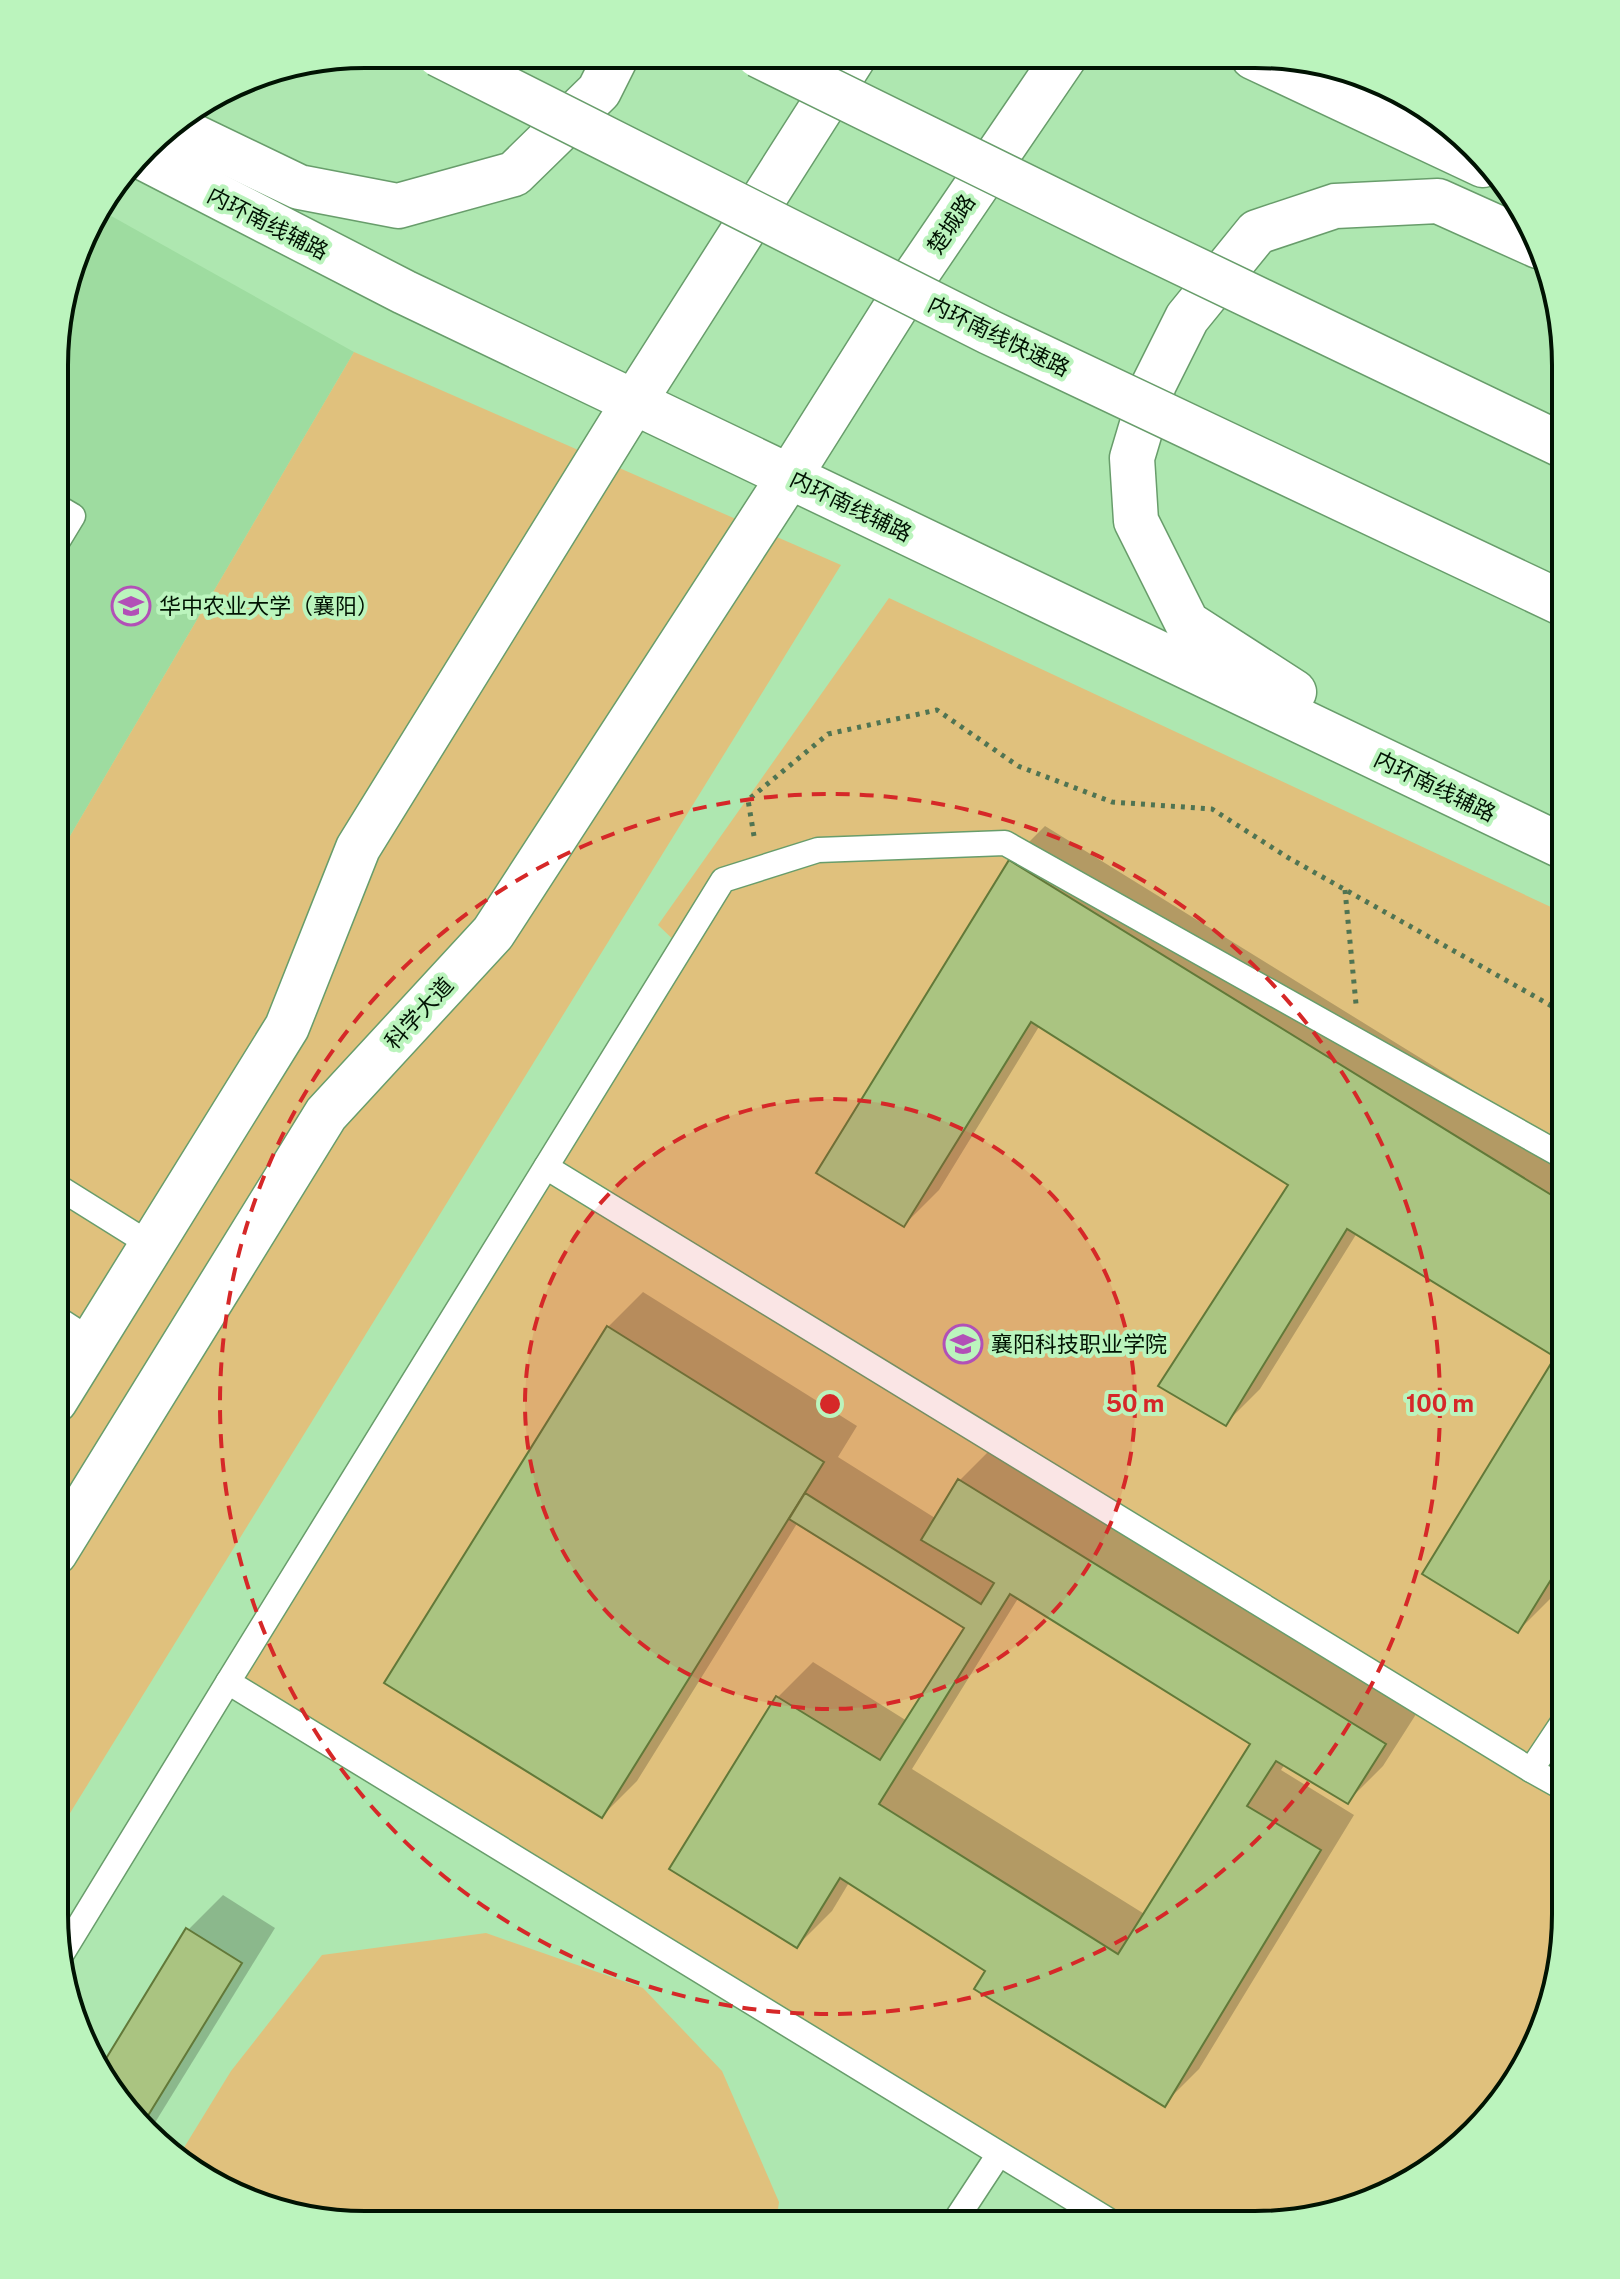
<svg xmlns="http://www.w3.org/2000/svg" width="1620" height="2279" viewBox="0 0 1620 2279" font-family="'Public Sans','Noto Sans SC',sans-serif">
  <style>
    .built { fill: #9edca0 }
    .green { fill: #e0c17d }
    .shadow { fill: #0003; fill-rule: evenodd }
    .building { fill: #aac481; stroke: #627939; stroke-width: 2; fill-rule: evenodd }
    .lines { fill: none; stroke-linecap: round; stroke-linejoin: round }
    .service-casing { stroke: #689d6b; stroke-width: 27 }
    .secondary-casing { stroke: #689d6b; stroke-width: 47 }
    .primary-casing { stroke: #689d6b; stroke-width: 47 }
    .path { stroke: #507452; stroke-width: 5; stroke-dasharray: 4 6; stroke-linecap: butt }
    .service { stroke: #fff; stroke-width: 24 }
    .secondary { stroke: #fff; stroke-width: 44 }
    .primary { stroke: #fff; stroke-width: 44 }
    .trunk-bridge-casing { stroke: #689d6b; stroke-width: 47; stroke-linecap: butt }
    .trunk-bridge { stroke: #fff; stroke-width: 44 }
    .ring { fill: none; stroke: #d62828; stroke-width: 4; stroke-dasharray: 14 10 }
    .labels { text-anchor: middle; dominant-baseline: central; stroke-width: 8; stroke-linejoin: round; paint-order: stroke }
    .street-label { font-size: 22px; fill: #011303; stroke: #bbf4bd }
    .poi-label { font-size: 22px; fill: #011303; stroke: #bbf4bd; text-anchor: start }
    .rim { fill: none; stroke: #011303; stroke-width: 4 }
    .centre { fill: #d62828; stroke: #bbf4bd; stroke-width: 4 }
    .ring-label { font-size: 24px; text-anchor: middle; font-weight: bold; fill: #d62828; stroke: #bbf4bd; stroke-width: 8; stroke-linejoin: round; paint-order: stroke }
  </style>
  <rect width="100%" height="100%" fill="#aee7b0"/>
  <polygon class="built" points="97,208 354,352 56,860 57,324"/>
  <g class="green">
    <polygon points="354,352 841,565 54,1839 56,860"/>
    <polygon points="889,598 1566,914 1565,1935 1549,2015 1513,2087 1460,2148 1392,2193 1256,2225 1116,2225 228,1682 681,947 658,925"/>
    <polygon points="486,1933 643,1988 722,2071 779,2202 776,2224 325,2222 192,2172 177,2159 231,2071 322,1955"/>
  </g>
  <g class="shadow">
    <polygon points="1045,826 1566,1148 1565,1575 1553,1596 1518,1631 1558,1357 1357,1233 1260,1389 1225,1424 1291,1184 1040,1025 939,1190 904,1225 1010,861"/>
    <path d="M643,1292L857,1426L838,1457L935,1518L960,1480L995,1445L1420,1708L1383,1766L1348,1801L1285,1764L1281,1770L1354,1815L1199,2069L1164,2104L988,1970L850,1881L832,1911L797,1946L778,1697L813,1662L907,1721L966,1627L798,1522L637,1781L602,1816L608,1327ZM1019,1597L1253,1743L1146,1915L912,1769Z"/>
    <polygon points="223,1895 275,1928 148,2134 131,2119 100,2072 188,1930"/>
  </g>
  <g class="building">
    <polygon points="1009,860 1566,1204 1565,1557 1518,1633 1422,1574 1555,1357 1347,1229 1226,1426 1158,1386 1288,1185 1031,1022 904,1227 816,1173"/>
    <polygon points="607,1326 824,1462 602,1818 384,1683"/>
    <path d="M958,1479L1386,1744L1348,1804L1276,1761L1247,1806L1321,1850L1165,2107L974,1989L985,1971L840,1878L797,1948L669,1869L776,1696L880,1760L964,1628L789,1519L805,1493L981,1604L994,1583L921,1540ZM1010,1594L1250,1744L1118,1954L879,1804Z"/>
    <polygon points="186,1928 242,1963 141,2127 131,2119 99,2070"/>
  </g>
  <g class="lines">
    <defs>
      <g id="service">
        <polyline points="56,544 73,516 56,506"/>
        <polyline points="546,1167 1531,1770"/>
        <polyline points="55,1185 151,1245"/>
        <polyline points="55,1317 92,1341"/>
        <polyline points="1565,1789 1531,1770 1565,1719"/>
        <polyline points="63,1952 228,1682"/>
        <polyline points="953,2224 999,2154"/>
        <polyline points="1116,2225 228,1682 723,880 818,850 1005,843 1566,1158"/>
      </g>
      <g id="secondary">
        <polyline points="55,1401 287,1027 358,848 634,402"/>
        <polyline points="55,1553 326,1114 493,933 789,477"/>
      </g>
      <g id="primary">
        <polyline points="1253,57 1483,165"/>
        <polyline points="170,125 299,187 398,206 514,174 599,91 617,55"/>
        <polyline points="140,156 404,292 1566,848"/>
        <polyline points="634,402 855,55"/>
        <polyline points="789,477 918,272 1065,56"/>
        <polyline points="1294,692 1187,623 1136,521 1132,458 1154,384 1187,318 1257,232 1335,206 1438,201 1538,246"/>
      </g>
    </defs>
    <use href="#service" class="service-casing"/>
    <use href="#secondary" class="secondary-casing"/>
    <use href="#primary" class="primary-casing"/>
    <g class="path">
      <polyline points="754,836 748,800 828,734 937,710 1018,766 1112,802 1212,809 1287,857 1566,1014"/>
      <polyline points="1345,890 1356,1004"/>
    </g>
    <use href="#service" class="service"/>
    <use href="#secondary" class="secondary"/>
    <use href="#primary" class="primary"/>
    <defs>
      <g id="trunk-bridge">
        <polyline points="438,54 989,332 1566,605"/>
        <polyline points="758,55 1130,238 1566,447"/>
      </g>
    </defs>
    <use href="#trunk-bridge" class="trunk-bridge-casing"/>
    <use href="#trunk-bridge" class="trunk-bridge"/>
  </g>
  <circle cx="830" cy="1404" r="305" fill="#d62828" fill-opacity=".12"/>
  <g class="ring">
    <circle cx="830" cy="1404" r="305"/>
    <circle cx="830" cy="1404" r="610"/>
  </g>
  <defs>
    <symbol id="university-ring" viewBox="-11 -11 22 22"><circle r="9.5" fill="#bbf4bd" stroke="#b250b7" stroke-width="1.5"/><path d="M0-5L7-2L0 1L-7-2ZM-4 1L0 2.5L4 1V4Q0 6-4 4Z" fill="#b250b7"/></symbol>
  </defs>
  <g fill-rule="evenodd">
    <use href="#university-ring" x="109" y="584" width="44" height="44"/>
    <use href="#university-ring" x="941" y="1322" width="44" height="44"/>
  </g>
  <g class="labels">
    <g class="street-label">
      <text transform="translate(268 223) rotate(27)">内环南线辅路</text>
      <text transform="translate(951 224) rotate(-56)">楚城路</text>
      <text transform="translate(999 336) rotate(26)">内环南线快速路</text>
      <text transform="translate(851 506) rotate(26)">内环南线辅路</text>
      <text transform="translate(1435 786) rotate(26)">内环南线辅路</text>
      <text transform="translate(419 1013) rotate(-47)">科学大道</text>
    </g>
    <g class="poi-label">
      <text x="159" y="606">华中农业大学（襄阳）</text>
      <text x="991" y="1344">襄阳科技职业学院</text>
    </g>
  </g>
  <path d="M0 0H1620V2279H0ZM365 68H1255A297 297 0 0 1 1552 365V1914A297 297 0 0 1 1255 2211H365A297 297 0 0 1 68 1914V365A297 297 0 0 1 365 68Z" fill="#bbf4bd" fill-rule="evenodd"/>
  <path class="rim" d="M365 68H1255A297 297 0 0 1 1552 365V1914A297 297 0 0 1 1255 2211H365A297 297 0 0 1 68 1914V365A297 297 0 0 1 365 68Z"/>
  <circle cx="830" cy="1404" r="12" class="centre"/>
  <g class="ring-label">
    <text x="1135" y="1412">50 m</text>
    <text x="1440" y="1412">100 m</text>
  </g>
</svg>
